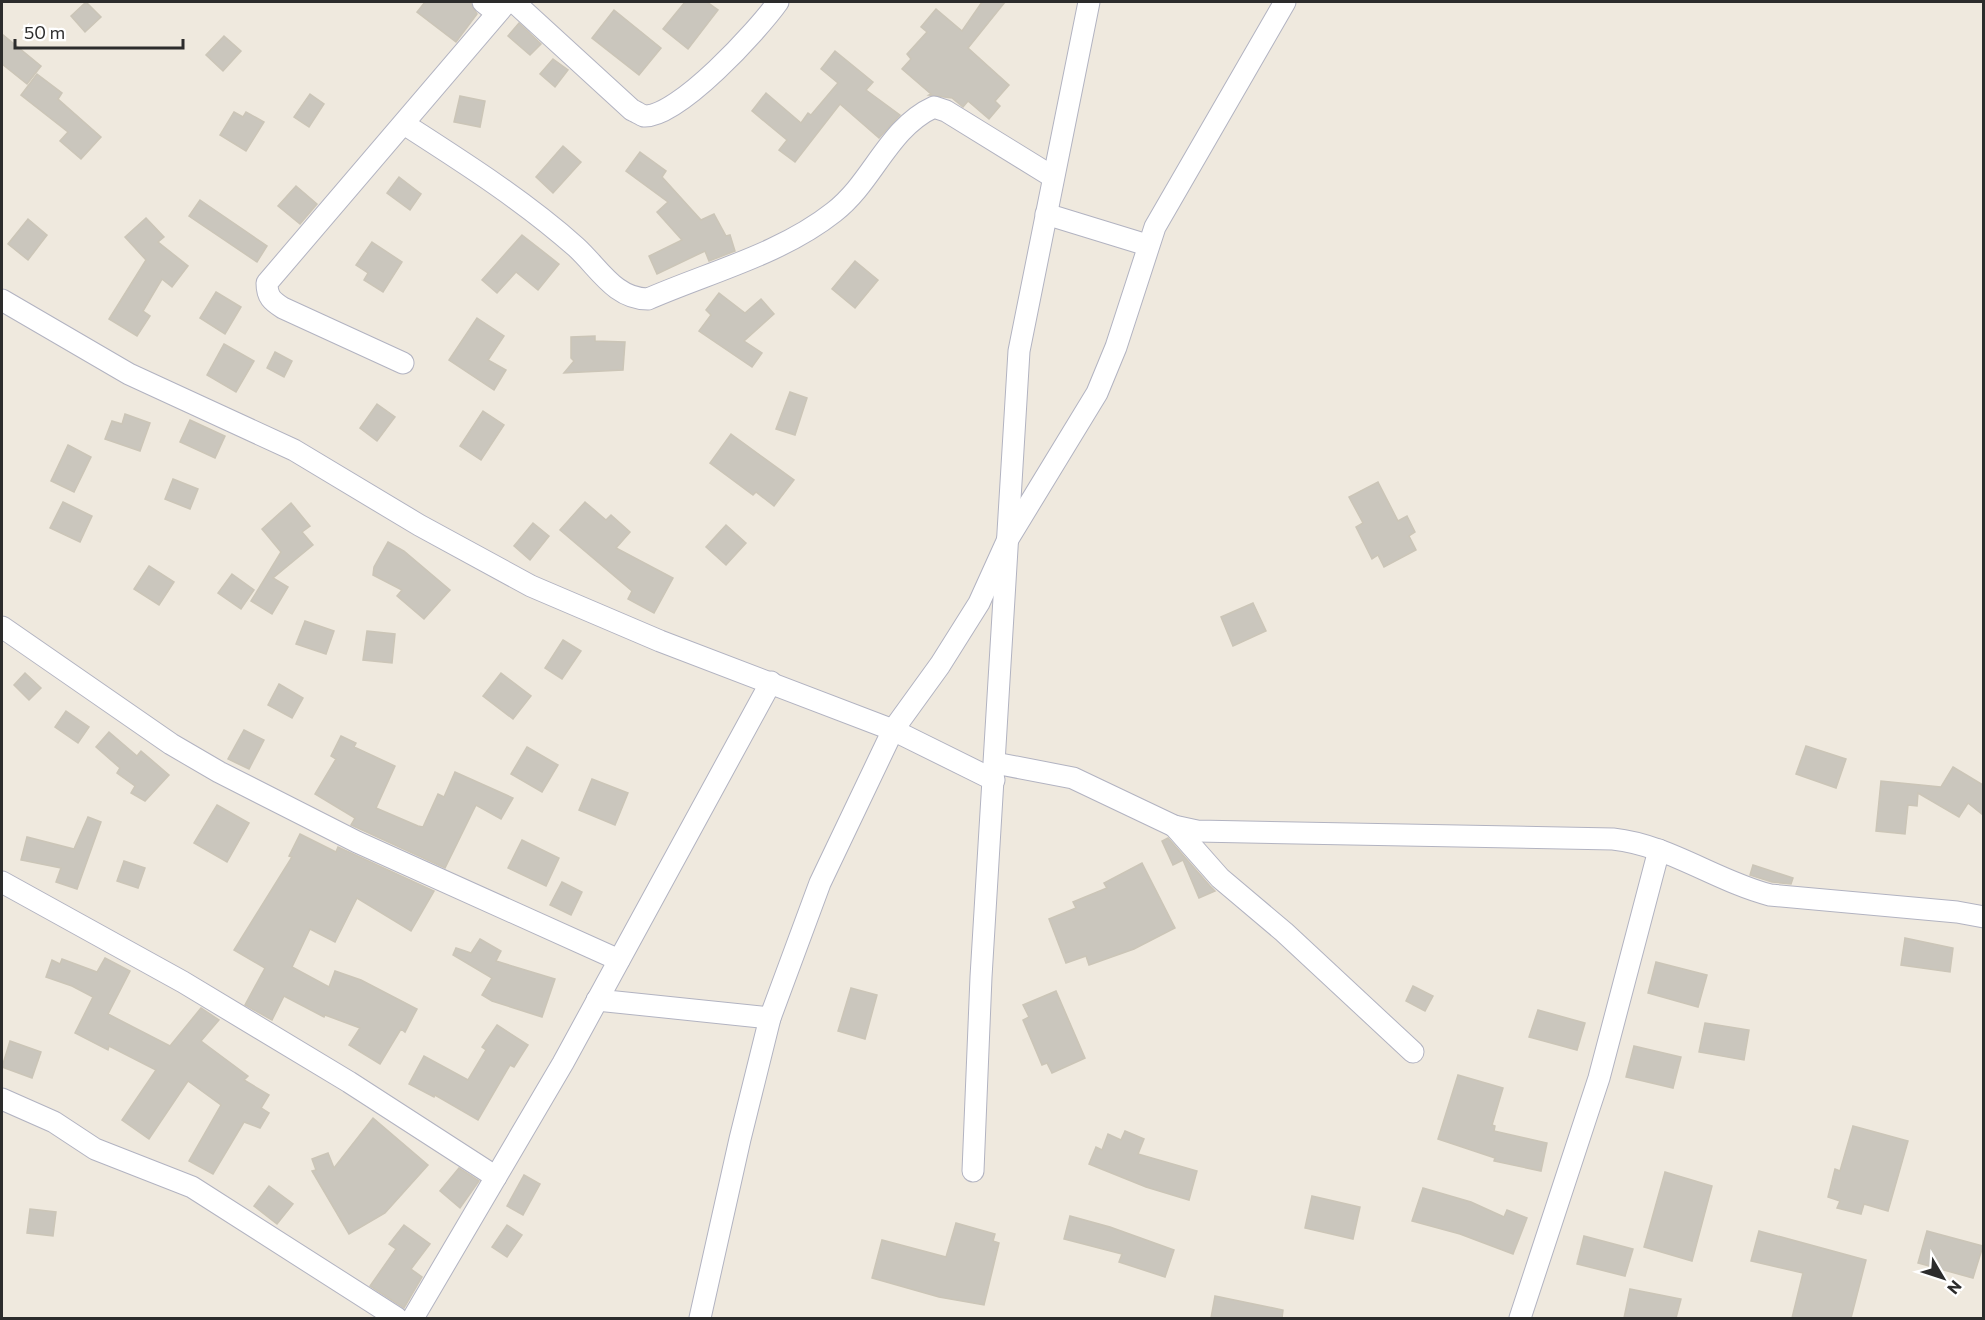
<svg xmlns="http://www.w3.org/2000/svg" width="1985" height="1320" viewBox="0 0 1985 1320" font-family="Commissioner,sans-serif">
  <style>
    .building { fill: #cac6bd; stroke: #cbc5b7; stroke-width: 1.5 }
    .lines { fill: none; stroke-linecap: round; stroke-linejoin: round }
    .minor-casing { stroke: #b2b3c1; stroke-width: 23 }
    .minor { stroke: #fff; stroke-width: 21 }
  </style>
  <rect width="100%" height="100%" fill="#efe9de"/>
  <g class="building">
    <polygon points="86,2 101,17 85,32 71,16"/>
    <polygon points="425,2 470,2 477,14 456,42 417,12"/>
    <polygon points="685,2 707,2 718,10 688,49 663,29"/>
    <polygon points="982,2 1005,2 968,48 1009,85 995,101 1000,106 989,119 968,101 963,107 952,98 929,95 931,94 902,69 911,59 907,54 927,32 921,27 936,9 962,31"/>
    <polygon points="614,10 661,48 639,75 592,38"/>
    <polygon points="519,23 541,44 530,55 508,36"/>
    <polygon points="2,34 41,66 27,84 2,64"/>
    <polygon points="224,36 241,51 223,71 206,55"/>
    <polygon points="835,51 873,82 866,90 900,115 879,138 840,104 795,162 779,150 787,140 752,111 766,93 801,123 808,113 811,115 838,83 821,69"/>
    <polygon points="553,59 568,70 555,87 540,74"/>
    <polygon points="37,74 62,93 58,99 101,137 81,159 60,141 68,132 21,95"/>
    <polygon points="310,94 324,104 309,127 294,117"/>
    <polygon points="460,96 485,101 480,127 454,122"/>
    <polygon points="234,112 243,117 246,112 264,122 246,151 220,135"/>
    <polygon points="563,146 581,162 553,193 536,177"/>
    <polygon points="640,152 666,171 662,177 701,220 714,214 726,236 730,235 735,251 709,261 705,251 657,274 649,256 682,240 657,212 668,202 626,171"/>
    <polygon points="399,177 421,194 410,210 387,193"/>
    <polygon points="296,186 317,204 300,224 278,206"/>
    <polygon points="200,200 267,246 257,262 189,216"/>
    <polygon points="146,218 164,237 158,242 188,266 172,287 162,279 143,311 150,316 137,336 109,319 146,260 125,237"/>
    <polygon points="28,219 47,235 28,260 8,244"/>
    <polygon points="522,235 559,264 538,290 516,272 497,293 482,280"/>
    <polygon points="372,242 402,262 383,292 364,280 368,273 356,265"/>
    <polygon points="855,261 878,280 855,308 832,289"/>
    <polygon points="216,292 241,307 225,334 200,318"/>
    <polygon points="719,293 745,313 761,299 774,314 744,341 762,353 752,367 699,331 711,315 706,310"/>
    <polygon points="477,318 504,336 488,360 506,370 494,390 449,360"/>
    <polygon points="595,336 595,341 625,342 623,370 564,373 574,361 571,358 571,337"/>
    <polygon points="224,344 254,361 236,392 207,375"/>
    <polygon points="275,352 292,361 284,377 267,368"/>
    <polygon points="790,392 807,398 795,435 776,429"/>
    <polygon points="377,404 395,417 377,441 360,428"/>
    <polygon points="483,411 504,425 481,460 460,446"/>
    <polygon points="125,414 150,423 140,451 105,439 112,421 122,424"/>
    <polygon points="190,420 225,436 215,458 180,442"/>
    <polygon points="731,434 794,480 774,506 756,492 753,495 710,463"/>
    <polygon points="68,445 91,457 74,492 51,481"/>
    <polygon points="173,479 198,489 190,509 165,499"/>
    <polygon points="1378,482 1398,521 1407,516 1415,532 1409,536 1416,550 1384,567 1378,555 1372,559 1356,527 1363,523 1349,497"/>
    <polygon points="63,502 92,516 80,542 50,528"/>
    <polygon points="585,502 606,520 611,515 630,532 616,548 673,578 654,613 628,599 632,591 560,530"/>
    <polygon points="291,503 310,526 302,532 313,545 273,578 288,587 272,614 251,601 281,552 262,529"/>
    <polygon points="533,523 549,536 530,560 514,546"/>
    <polygon points="726,525 746,543 726,565 706,547"/>
    <polygon points="388,542 404,551 450,590 424,619 397,596 402,590 373,575 374,567"/>
    <polygon points="149,566 174,582 159,605 134,589"/>
    <polygon points="232,574 254,590 241,609 218,593"/>
    <polygon points="1253,603 1266,631 1233,646 1221,617"/>
    <polygon points="305,621 334,631 326,654 296,644"/>
    <polygon points="367,631 395,634 392,663 363,660"/>
    <polygon points="563,640 581,651 562,679 545,668"/>
    <polygon points="25,673 41,688 29,700 14,685"/>
    <polygon points="501,673 531,696 513,719 483,696"/>
    <polygon points="279,684 303,698 292,718 268,705"/>
    <polygon points="66,711 89,727 78,743 55,727"/>
    <polygon points="244,730 264,740 249,769 228,759"/>
    <polygon points="109,732 137,756 141,751 169,775 145,801 131,793 135,786 117,773 120,768 96,747"/>
    <polygon points="341,736 356,743 354,747 395,766 376,808 418,826 423,827 438,794 444,797 455,772 513,798 501,819 476,805 445,868 351,825 355,818 315,794 336,759 331,756"/>
    <polygon points="1806,746 1846,759 1836,788 1796,774"/>
    <polygon points="527,747 558,765 542,792 511,774"/>
    <polygon points="1953,767 1983,785 1983,815 1968,803 1959,817 1918,793 1917,806 1908,805 1905,834 1876,831 1881,781 1941,787"/>
    <polygon points="592,779 628,793 615,825 579,810"/>
    <polygon points="217,805 249,823 227,862 194,843"/>
    <polygon points="88,817 101,822 77,889 56,882 61,868 21,860 27,837 74,849"/>
    <polygon points="300,834 336,852 338,847 434,891 411,931 357,898 335,942 310,929 292,967 329,987 335,971 361,980 417,1009 405,1032 401,1029 380,1064 349,1045 360,1028 325,1015 324,1017 284,996 272,1020 245,1005 265,968 234,950 292,857 289,856"/>
    <polygon points="1168,838 1210,886 1215,891 1199,898 1183,860 1173,865 1162,841"/>
    <polygon points="522,840 559,858 546,886 508,868"/>
    <polygon points="124,861 145,868 138,888 117,881"/>
    <polygon points="1142,863 1175,928 1134,949 1089,965 1086,956 1066,963 1049,919 1076,908 1073,902 1107,888 1104,883"/>
    <polygon points="1753,865 1793,878 1791,884 1772,882 1750,875"/>
    <polygon points="562,882 582,892 571,915 550,905"/>
    <polygon points="1905,938 1953,948 1950,972 1901,965"/>
    <polygon points="480,939 501,951 496,961 555,979 542,1017 492,1001 482,995 492,978 453,955 456,948 471,953"/>
    <polygon points="105,958 130,971 108,1014 170,1046 201,1008 219,1020 201,1041 248,1076 244,1080 269,1095 261,1108 269,1113 260,1128 244,1122 213,1174 189,1161 221,1105 188,1081 149,1139 122,1120 156,1070 109,1046 108,1050 75,1033 93,997 72,986 46,977 52,960 60,964 62,959 97,972"/>
    <polygon points="1656,962 1707,975 1698,1007 1648,993"/>
    <polygon points="1413,986 1433,996 1425,1011 1406,1001"/>
    <polygon points="851,988 877,995 865,1039 838,1031"/>
    <polygon points="1056,991 1085,1058 1052,1073 1047,1063 1042,1065 1023,1020 1029,1017 1023,1005"/>
    <polygon points="1538,1010 1585,1023 1577,1050 1529,1037"/>
    <polygon points="1705,1023 1749,1030 1744,1060 1699,1052"/>
    <polygon points="497,1025 528,1045 514,1067 510,1065 478,1120 435,1095 434,1097 409,1084 424,1056 468,1080 486,1050 482,1047"/>
    <polygon points="10,1041 41,1052 32,1078 2,1067"/>
    <polygon points="1634,1046 1681,1057 1673,1088 1626,1077"/>
    <polygon points="1458,1075 1503,1088 1492,1125 1495,1126 1494,1131 1547,1143 1541,1171 1494,1161 1495,1158 1438,1139"/>
    <polygon points="373,1118 428,1165 385,1213 349,1234 312,1171 316,1170 312,1159 328,1153 334,1168"/>
    <polygon points="1853,1126 1908,1141 1888,1211 1864,1204 1861,1214 1837,1208 1840,1201 1828,1197 1835,1169 1840,1171"/>
    <polygon points="1125,1131 1144,1139 1138,1154 1197,1171 1189,1200 1146,1187 1089,1164 1096,1147 1102,1150 1108,1134 1121,1140"/>
    <polygon points="459,1168 479,1181 460,1208 440,1191"/>
    <polygon points="1665,1172 1712,1186 1692,1261 1644,1247"/>
    <polygon points="524,1175 540,1184 523,1215 507,1206"/>
    <polygon points="269,1186 293,1204 277,1224 254,1206"/>
    <polygon points="1423,1188 1471,1202 1504,1217 1507,1210 1527,1218 1513,1254 1460,1234 1412,1221"/>
    <polygon points="1312,1196 1360,1207 1353,1239 1305,1228"/>
    <polygon points="30,1209 56,1212 53,1236 27,1233"/>
    <polygon points="1070,1216 1110,1227 1174,1250 1165,1277 1119,1262 1122,1254 1064,1239"/>
    <polygon points="956,1223 995,1234 993,1241 999,1243 984,1305 939,1297 872,1278 882,1240 946,1257"/>
    <polygon points="404,1225 430,1244 411,1269 422,1277 404,1308 370,1286 396,1249 389,1244"/>
    <polygon points="507,1225 522,1235 507,1257 492,1247"/>
    <polygon points="1759,1231 1866,1260 1851,1318 1792,1318 1803,1273 1751,1261"/>
    <polygon points="1927,1231 1983,1246 1973,1278 1918,1263"/>
    <polygon points="1584,1236 1633,1249 1625,1276 1577,1264"/>
    <polygon points="1630,1289 1681,1299 1676,1318 1624,1318"/>
    <polygon points="1215,1296 1283,1310 1282,1318 1211,1318"/>
  </g>
  <g class="lines">
    <defs>
      <g id="minor">
        <polyline points="483,2 497,13"/>
        <path d="M514,2L632,110C635,111 641,115 644,116C678,118 759,29 778,2"/>
        <path d="M404,124C463,162 523,200 576,247C599,268 615,299 648,299C710,272 781,254 834,212C873,182 888,128 934,107L946,111L1053,177"/>
        <polyline points="1046,214 1147,245"/>
        <polyline points="2,300 129,374 294,450 419,525 531,586 660,641 893,730 994,780"/>
        <path d="M403,363L283,308C272,301 267,297 267,283L507,2"/>
        <polyline points="2,627 171,744 219,772 357,842 619,960"/>
        <path d="M995,763L1073,778L1174,826L1197,831L1613,839C1669,845 1716,881 1770,895L1957,912L1984,917"/>
        <polyline points="1174,826 1220,878 1284,932 1413,1052"/>
        <polyline points="2,882 183,982 349,1082 496,1177"/>
        <polyline points="597,1000 770,1018"/>
        <polyline points="2,1099 54,1122 95,1149 192,1187 397,1318"/>
        <polyline points="973,1171 981,977 1019,351 1089,2"/>
        <polyline points="413,1318 563,1063 771,682"/>
        <polyline points="700,1318 740,1139 770,1018 820,883 893,730 940,665 979,603 1008,539 1097,393 1116,347 1155,227 1285,2"/>
        <polyline points="1520,1318 1599,1078 1659,850"/>
      </g>
    </defs>
    <use href="#minor" class="minor-casing"/>
    <use href="#minor" class="minor"/>
  </g>
  <rect width="1985" height="1320" fill="none" stroke="#2c2c2c" stroke-width="6"/>
  <g transform="translate(1943 1278) rotate(129)" stroke="#ffffff" stroke-width="4.5" paint-order="stroke">
  <path d="M0-4.5L10 22L0 15L-10 22Z" fill="#2c2c2c"/>
  <text y="-9" font-size="16" font-weight="bold" text-anchor="middle" fill="#2c2c2c">N</text>
  </g>
  <path d="M15 39v9h168v-9" fill="none" stroke="#2c2c2c" stroke-width="3"/>
  <text x="24" y="39" font-size="18" fill="#2c2c2c" stroke="#ffffff" stroke-width="4.5" paint-order="stroke">50 m</text>
</svg>
